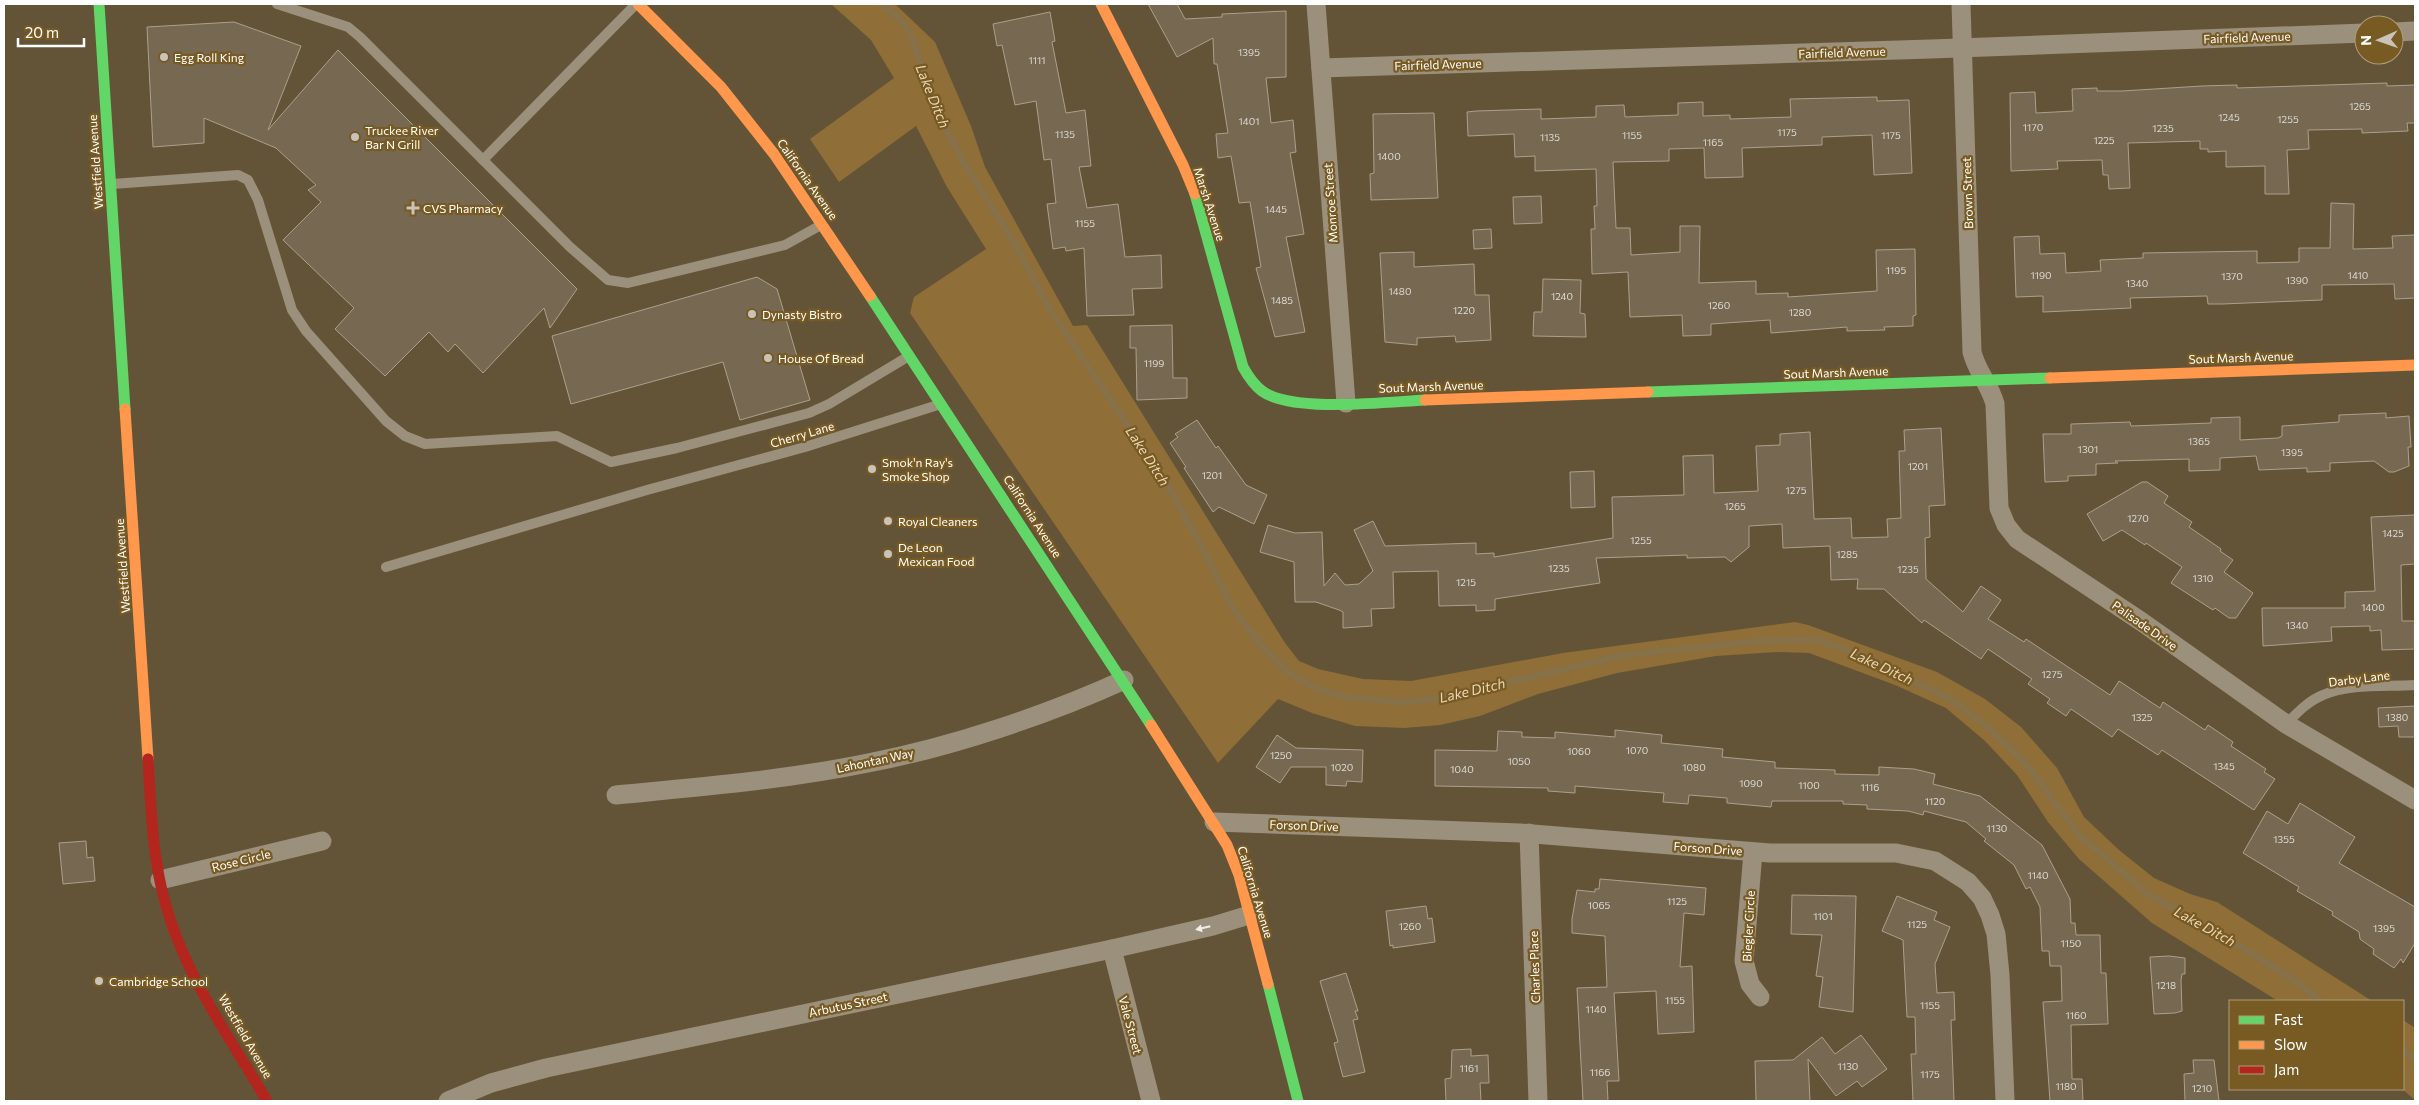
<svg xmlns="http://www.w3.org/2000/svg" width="2419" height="1105" viewBox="0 0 2419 1105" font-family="Commissioner,sans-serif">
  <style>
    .green { fill: #8f6e37 }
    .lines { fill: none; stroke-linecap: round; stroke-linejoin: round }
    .stream { stroke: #877149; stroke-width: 7 }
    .building { fill: #776951; stroke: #aba08e }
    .lane { stroke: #9b907b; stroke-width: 10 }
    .street { stroke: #9b907b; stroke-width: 19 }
    .fast { stroke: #63d668; stroke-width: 11 }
    .slow { stroke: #ff974d; stroke-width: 11 }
    .jam { stroke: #b3261e; stroke-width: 11 }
    .oneway { fill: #f0eeeb }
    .poi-dot { fill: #c9c3b9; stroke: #785a23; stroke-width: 2 }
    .labels { text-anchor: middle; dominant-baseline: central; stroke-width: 4.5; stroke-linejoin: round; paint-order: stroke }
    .number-label { font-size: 10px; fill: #dddad4 }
    .street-label { font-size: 12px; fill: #fff; stroke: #785a23 }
    .poi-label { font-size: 12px; fill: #fff; stroke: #785a23; text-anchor: start }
    .water-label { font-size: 14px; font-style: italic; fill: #edd7b3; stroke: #785a23 }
  </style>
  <rect width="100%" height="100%" fill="#645437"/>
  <g class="green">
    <polygon points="831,4 895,4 935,42 971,126 985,167 1073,326 1087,325 1285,643 1299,661 1318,669 1363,679 1411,681 1563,653 1795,622 1808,625 1937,672 1985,699 2021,727 2057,768 2084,817 2119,850 2154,878 2190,894 2217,902 2372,1001 2278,1001 2152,923 2079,859 2048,822 2017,775 1985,741 1946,708 1895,685 1809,653 1777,652 1716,656 1617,673 1538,694 1480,716 1440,725 1404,728 1355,726 1312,713 1278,699 1218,763 910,313 914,297 986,249 947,187 916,126 839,182 810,139 894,78 871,40"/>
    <polygon points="2403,1020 2415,1028 2415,1100 2402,1089"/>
  </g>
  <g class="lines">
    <g class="stream">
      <polyline points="881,4 901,20 911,36 940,118 967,168 1012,239 1051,311 1167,484 1203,549 1231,606 1261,645 1287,672 1320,690 1346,697 1400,702 1437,699 1625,655 1763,641 1818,640 1853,652 1947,697 1988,727 2027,765 2080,836 2148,894 2237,944 2291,978 2321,1001"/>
      <polyline points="2403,1050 2415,1058"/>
    </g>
  </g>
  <g class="building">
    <polygon points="1148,4 1177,4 1185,19 1222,17 1222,14 1286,11 1286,77 1266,78 1271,123 1293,120 1296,152 1290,153 1304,234 1286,237 1305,332 1275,337 1256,268 1261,267 1250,202 1239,203 1231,156 1218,158 1216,134 1228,133 1217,64 1214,64 1213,38 1177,57"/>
    <polygon points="1050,12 1055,41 1052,42 1066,113 1085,110 1091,166 1079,167 1087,208 1118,204 1125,257 1161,255 1162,288 1132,289 1134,315 1087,316 1084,248 1066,251 1065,247 1053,249 1047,204 1056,203 1051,159 1044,160 1036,101 1015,105 1002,45 997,46 993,24"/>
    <polygon points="234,22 301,46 268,130 338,50 577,289 550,328 544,308 483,373 455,344 448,352 429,332 385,376 335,329 354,308 283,240 321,202 308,190 316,185 276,148 204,118 204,143 153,147 147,27"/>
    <polygon points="2387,83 2387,86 2415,85 2415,123 2407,123 2408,131 2362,133 2362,129 2308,130 2309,149 2287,150 2289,194 2265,194 2265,166 2226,167 2226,151 2208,152 2208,149 2200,149 2200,141 2128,143 2130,188 2109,189 2108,175 2103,175 2102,160 2057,161 2058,169 2011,171 2010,93 2035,92 2036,113 2073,111 2072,89 2097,88 2097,91 2122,91 2202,86 2237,85 2237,88"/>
    <polygon points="1877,97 1877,101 1909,100 1912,173 1874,175 1872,135 1822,137 1822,145 1742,148 1743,177 1705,178 1704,148 1669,149 1669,161 1613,162 1616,228 1630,228 1631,255 1680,252 1680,226 1700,226 1699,283 1756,281 1756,294 1788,293 1788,297 1877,291 1876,250 1915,249 1916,315 1913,316 1913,326 1884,327 1885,330 1847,331 1847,327 1771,333 1770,320 1711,324 1711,335 1683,336 1682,315 1630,317 1628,272 1592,274 1591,229 1595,229 1594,206 1597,206 1596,169 1535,171 1535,156 1515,157 1514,134 1468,136 1467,112 1476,111 1541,109 1541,119 1596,117 1596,106 1624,105 1625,117 1678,115 1678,103 1703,102 1703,116 1730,115 1730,119 1791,117 1790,99"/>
    <polygon points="1434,113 1438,198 1371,200 1370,174 1374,173 1373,114"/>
    <polygon points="1541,196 1542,223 1514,224 1513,197"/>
    <polygon points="2331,203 2354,204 2353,249 2393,248 2392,236 2415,235 2415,298 2395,299 2394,284 2322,285 2322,300 2222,304 2208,304 2207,296 2130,298 2131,308 2043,312 2043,296 2016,297 2014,237 2039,236 2040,254 2065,253 2066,273 2101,271 2100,260 2143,258 2143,253 2257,251 2257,263 2299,262 2299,248 2330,248"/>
    <polygon points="1491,229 1492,248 1474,249 1473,230"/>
    <polygon points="1414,252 1414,267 1474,264 1475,295 1489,295 1491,340 1456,342 1455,336 1417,338 1417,345 1385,342 1380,253"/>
    <polygon points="757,277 777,289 810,400 740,420 723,362 571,404 552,336"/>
    <polygon points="1543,279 1581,280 1580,313 1585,314 1586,337 1533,336 1534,312 1542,312"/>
    <polygon points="1172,325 1173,378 1187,378 1187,398 1137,400 1136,348 1130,348 1130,326"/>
    <polygon points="2386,413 2386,418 2409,416 2411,447 2408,447 2409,466 2394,472 2389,472 2374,461 2330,463 2330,471 2307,472 2307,468 2259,470 2256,456 2220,458 2220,470 2189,471 2189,459 2115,461 2118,463 2096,464 2096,475 2068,476 2068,481 2045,482 2043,434 2071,434 2071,424 2130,422 2131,426 2211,423 2211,418 2240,417 2240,440 2278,438 2282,436 2282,426 2339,422 2339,415"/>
    <polygon points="1197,420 1216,448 1218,446 1246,485 1267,495 1254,524 1219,507 1213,512 1184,468 1186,467 1170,443 1178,437 1175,434"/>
    <polygon points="1941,428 1945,505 1929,506 1930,537 1925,538 1926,579 1963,612 1981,586 2001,600 1988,619 2024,642 2026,639 2110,695 2119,681 2160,708 2163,702 2205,730 2208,725 2233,742 2231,746 2266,769 2264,772 2275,779 2254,810 2162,750 2158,755 2118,729 2112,737 2071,709 2066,716 2047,703 2050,699 2028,684 2032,679 1988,649 1981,659 1924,620 1922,623 1884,589 1857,589 1858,579 1831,580 1830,546 1783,548 1782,524 1749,526 1749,547 1731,562 1725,557 1687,558 1687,555 1596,558 1600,583 1495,599 1495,610 1476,611 1476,605 1439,606 1438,571 1393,572 1394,608 1371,609 1372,626 1343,628 1343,612 1339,610 1316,602 1295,602 1294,562 1260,552 1268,525 1295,533 1322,532 1324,586 1335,573 1345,585 1359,584 1373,571 1354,530 1373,521 1385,546 1476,543 1476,554 1494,553 1494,557 1613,538 1612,497 1684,495 1683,456 1713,455 1714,493 1758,491 1756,446 1780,445 1780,434 1810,432 1814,519 1851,518 1852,538 1888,537 1887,519 1901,518 1899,451 1905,451 1904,430"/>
    <polygon points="1594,471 1595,507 1571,508 1570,472"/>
    <polygon points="2142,482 2147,482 2168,496 2164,503 2192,522 2189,527 2221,549 2220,551 2233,560 2224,572 2253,593 2236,618 2229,618 2215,608 2213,610 2171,583 2182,567 2146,543 2145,545 2122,530 2103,541 2087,514"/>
    <polygon points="2415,515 2415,564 2401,565 2402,621 2415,621 2415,649 2382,650 2381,630 2370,631 2370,626 2331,627 2332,641 2263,646 2262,608 2345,608 2345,592 2375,591 2371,517"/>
    <polygon points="2415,706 2415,737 2399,737 2398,726 2379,727 2378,708"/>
    <polygon points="1615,730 1662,735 1661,743 1723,749 1722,757 1775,762 1775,768 1835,770 1835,774 1879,775 1879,767 1914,769 1935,774 1933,784 1980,796 2042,845 2070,899 2071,923 2075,923 2076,935 2100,935 2101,973 2106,973 2108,1024 2071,1025 2072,1079 2082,1079 2083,1101 2050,1101 2043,1002 2062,1001 2061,966 2050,966 2049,951 2042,951 2040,907 2030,887 2026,889 2014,865 1984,841 1986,839 1966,822 1924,811 1923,815 1908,811 1867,809 1867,805 1843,804 1843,801 1772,801 1771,807 1727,803 1727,798 1689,795 1688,804 1663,802 1664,793 1575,786 1575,793 1548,791 1548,788 1435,786 1435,750 1497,751 1498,731 1522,732 1522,737 1555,738 1555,732 1615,737"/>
    <polygon points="1277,735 1296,748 1363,750 1362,782 1347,781 1346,786 1326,785 1326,767 1291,767 1280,783 1256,767"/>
    <polygon points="2300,803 2355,837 2339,863 2415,907 2415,943 2403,963 2401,959 2394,968 2373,954 2374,949 2360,939 2359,932 2332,915 2333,912 2297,891 2299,887 2243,853 2267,811 2288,824"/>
    <polygon points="86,841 87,858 93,857 95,881 63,884 59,843"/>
    <polygon points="1600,879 1706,888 1704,915 1684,913 1680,967 1692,966 1694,1032 1658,1034 1656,991 1614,993 1619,1081 1607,1081 1608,1101 1583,1101 1577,988 1607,987 1605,936 1572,933 1572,919 1577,890 1595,892 1595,889 1599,889"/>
    <polygon points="1792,895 1856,896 1853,1012 1819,1007 1823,977 1816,976 1822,935 1791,934"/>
    <polygon points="1897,896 1937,912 1934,920 1950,927 1935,964 1937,993 1954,992 1955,1020 1951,1020 1954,1101 1913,1101 1911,1054 1916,1054 1915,1017 1907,1017 1903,940 1882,931"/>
    <polygon points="1426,906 1428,919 1432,918 1435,942 1393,948 1393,945 1390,946 1386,911"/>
    <polygon points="2169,956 2185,958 2185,974 2182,974 2181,980 2182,1011 2175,1013 2154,1014 2150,957"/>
    <polygon points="1346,973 1358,1011 1355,1011 1358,1019 1353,1020 1365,1072 1343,1077 1334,1043 1338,1042 1320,981"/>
    <polygon points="1861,1035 1887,1069 1862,1087 1857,1081 1836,1096 1808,1059 1810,1101 1756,1101 1755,1061 1793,1060 1822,1037 1835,1054"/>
    <polygon points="1471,1049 1471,1056 1488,1055 1489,1083 1480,1083 1481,1101 1446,1101 1445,1079 1451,1078 1452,1050"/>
    <polygon points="2193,1060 2214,1060 2219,1101 2185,1101 2184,1074 2194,1073"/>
  </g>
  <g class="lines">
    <g class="lane">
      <polyline points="277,4 348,27 360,37 570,247 608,280 628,283 785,245 821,225"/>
      <polyline points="483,160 636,4"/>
      <polyline points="112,184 238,175 248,180 258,200 292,310 306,331 386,421 405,436 425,444 557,436 611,462 677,448 809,413 829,404 909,356"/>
      <polyline points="386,567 647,490 805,447 941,404"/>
      <path d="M2286,724C2297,713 2308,701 2323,695C2350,683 2386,687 2415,685"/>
    </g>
    <g class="street">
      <polyline points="1316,4 1346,403"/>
      <path d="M1961,4L1972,352C1977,372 1990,385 1995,404L1999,508L2006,525L2017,539L2142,622L2286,724L2415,800"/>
      <polyline points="2394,32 2415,31"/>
      <polyline points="1321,68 1931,49 2364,33"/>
      <path d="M616,795C700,787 785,780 868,763C952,747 1047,715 1124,680"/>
      <polyline points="1214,822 1520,833 1770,853 1896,853 1935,861 1968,882 1982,898 1990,915 1996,934 2000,975 2005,1101"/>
      <polyline points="1529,833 1538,1101"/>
      <polyline points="1753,852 1744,961 1750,984 1760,997"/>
      <polyline points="160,880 322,841"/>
      <polyline points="1112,949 1151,1101"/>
      <polyline points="448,1101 491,1083 546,1068 1112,949 1213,926 1249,915"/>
    </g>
    <g class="fast">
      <polyline points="99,4 125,409"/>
      <path d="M1195,194L1243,367C1248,376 1254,385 1262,391C1292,413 1386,402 1425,400"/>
      <polyline points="870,296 1151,725"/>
      <polyline points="1648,392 2050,378"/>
      <polyline points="1268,984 1298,1101"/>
    </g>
    <g class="slow">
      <polyline points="638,4 721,87 774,154 870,296"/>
      <polyline points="1101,4 1183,165 1195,194"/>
      <polyline points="2050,378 2415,365"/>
      <polyline points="1425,400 1648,392"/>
      <polyline points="125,409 148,759"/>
      <polyline points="1151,725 1227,845 1239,875 1268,984"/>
    </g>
    <path class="jam" d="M148,759C151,806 152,856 165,902C184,974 230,1038 267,1101"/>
  </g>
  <defs><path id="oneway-solid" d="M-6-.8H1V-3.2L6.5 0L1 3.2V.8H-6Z" transform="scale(1.25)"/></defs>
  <use class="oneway" href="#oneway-solid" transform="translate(1203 928) rotate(167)"/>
  <g class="poi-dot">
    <circle cx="164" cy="57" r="5"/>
    <circle cx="355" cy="137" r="5"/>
    <path d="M410.5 200.5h5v5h5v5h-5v5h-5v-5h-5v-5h5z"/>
    <circle cx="752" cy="314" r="5"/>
    <circle cx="768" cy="358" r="5"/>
    <circle cx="872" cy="469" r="5"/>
    <circle cx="888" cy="521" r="5"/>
    <circle cx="888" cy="554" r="5"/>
    <circle cx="99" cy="981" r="5"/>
  </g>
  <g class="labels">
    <g class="number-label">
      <text x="1249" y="52">1395</text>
      <text x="1037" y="60">1111</text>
      <text x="2360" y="106">1265</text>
      <text x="2229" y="117">1245</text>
      <text x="2288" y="119">1255</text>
      <text x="1249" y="121">1401</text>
      <text x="2033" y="127">1170</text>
      <text x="2163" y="128">1235</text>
      <text x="1787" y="132">1175</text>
      <text x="1065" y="134">1135</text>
      <text x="1632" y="135">1155</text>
      <text x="1891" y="135">1175</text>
      <text x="1550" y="137">1135</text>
      <text x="2104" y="140">1225</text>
      <text x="1713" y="142">1165</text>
      <text x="1389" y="156">1400</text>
      <text x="1276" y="209">1445</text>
      <text x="1085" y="223">1155</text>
      <text x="1896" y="270">1195</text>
      <text x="2041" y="275">1190</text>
      <text x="2358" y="275">1410</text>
      <text x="2232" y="276">1370</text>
      <text x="2297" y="280">1390</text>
      <text x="2137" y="283">1340</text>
      <text x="1400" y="291">1480</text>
      <text x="1562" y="296">1240</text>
      <text x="1282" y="300">1485</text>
      <text x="1719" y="305">1260</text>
      <text x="1464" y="310">1220</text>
      <text x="1800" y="312">1280</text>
      <text x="1154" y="363">1199</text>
      <text x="2199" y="441">1365</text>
      <text x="2088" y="449">1301</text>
      <text x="2292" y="452">1395</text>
      <text x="1918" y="466">1201</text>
      <text x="1212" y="475">1201</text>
      <text x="1796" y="490">1275</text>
      <text x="1735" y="506">1265</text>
      <text x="2138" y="518">1270</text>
      <text x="2393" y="533">1425</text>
      <text x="1641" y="540">1255</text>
      <text x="1847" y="554">1285</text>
      <text x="1559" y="568">1235</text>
      <text x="1908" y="569">1235</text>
      <text x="2203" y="578">1310</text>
      <text x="1466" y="582">1215</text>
      <text x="2373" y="607">1400</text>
      <text x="2297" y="625">1340</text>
      <text x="2052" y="674">1275</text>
      <text x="2142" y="717">1325</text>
      <text x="2397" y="717">1380</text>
      <text x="1637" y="750">1070</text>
      <text x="1579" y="751">1060</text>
      <text x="1281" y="755">1250</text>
      <text x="1519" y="761">1050</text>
      <text x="2224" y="766">1345</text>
      <text x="1342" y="767">1020</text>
      <text x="1694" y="767">1080</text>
      <text x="1462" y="769">1040</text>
      <text x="1751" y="783">1090</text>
      <text x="1809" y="785">1100</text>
      <text x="1870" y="787">1116</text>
      <text x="1935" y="801">1120</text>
      <text x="1997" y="828">1130</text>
      <text x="2284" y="839">1355</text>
      <text x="2038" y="875">1140</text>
      <text x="1677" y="901">1125</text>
      <text x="1599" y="905">1065</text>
      <text x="1823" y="916">1101</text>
      <text x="1917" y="924">1125</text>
      <text x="1410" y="926">1260</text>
      <text x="2384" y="928">1395</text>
      <text x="2071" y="943">1150</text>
      <text x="2166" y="985">1218</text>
      <text x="1675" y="1000">1155</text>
      <text x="1930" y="1005">1155</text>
      <text x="1596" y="1009">1140</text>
      <text x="2076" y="1015">1160</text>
      <text x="1848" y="1066">1130</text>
      <text x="1469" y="1068">1161</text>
      <text x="1600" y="1072">1166</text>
      <text x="1930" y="1074">1175</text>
      <text x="2066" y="1086">1180</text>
      <text x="2202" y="1088">1210</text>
    </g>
    <g class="street-label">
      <text transform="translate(2247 37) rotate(-2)">Fairfield Avenue</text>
      <text transform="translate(1842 52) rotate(-2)">Fairfield Avenue</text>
      <text transform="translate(1438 64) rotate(-2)">Fairfield Avenue</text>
      <text transform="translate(95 162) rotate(-94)">Westfield Avenue</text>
      <text transform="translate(808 179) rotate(55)">California Avenue</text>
      <text transform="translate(1967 193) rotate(-92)">Brown Street</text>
      <text transform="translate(1330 203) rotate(-94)">Monroe Street</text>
      <text transform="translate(1210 204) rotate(72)">Marsh Avenue</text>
      <text transform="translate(2241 357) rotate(-2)">Sout Marsh Avenue</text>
      <text transform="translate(1836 372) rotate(-2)">Sout Marsh Avenue</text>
      <text transform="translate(1431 386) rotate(-2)">Sout Marsh Avenue</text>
      <text transform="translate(802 434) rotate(-16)">Cherry Lane</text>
      <text transform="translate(1033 516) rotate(57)">California Avenue</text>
      <text transform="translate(122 566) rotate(-94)">Westfield Avenue</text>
      <text transform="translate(2145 625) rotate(35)">Palisade Drive</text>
      <text transform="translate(2359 678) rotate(-7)">Darby Lane</text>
      <text transform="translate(875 760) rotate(-12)">Lahontan Way</text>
      <text transform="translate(1304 825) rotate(2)">Forson Drive</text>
      <text transform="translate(1708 848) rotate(4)">Forson Drive</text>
      <text transform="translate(241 860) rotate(-14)">Rose Circle</text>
      <text transform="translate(1256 892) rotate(73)">California Avenue</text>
      <text transform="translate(1748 926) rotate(-87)">Biegler Circle</text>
      <text transform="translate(1534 967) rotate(-92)">Charles Place</text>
      <text transform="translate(848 1004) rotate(-12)">Arbutus Street</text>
      <text transform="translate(1131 1025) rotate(75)">Vale Street</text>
      <text transform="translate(246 1036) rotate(60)">Westfield Avenue</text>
    </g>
    <g class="poi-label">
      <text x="174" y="57">Egg Roll King</text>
      <text x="365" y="130">Truckee River<tspan x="365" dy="14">Bar N Grill</tspan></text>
      <text x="423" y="208">CVS Pharmacy</text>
      <text x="762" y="314">Dynasty Bistro</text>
      <text x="778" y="358">House Of Bread</text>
      <text x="882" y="462">Smok'n Ray's<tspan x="882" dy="14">Smoke Shop</tspan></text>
      <text x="898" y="521">Royal Cleaners</text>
      <text x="898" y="547">De Leon<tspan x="898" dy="14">Mexican Food</tspan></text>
      <text x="109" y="981">Cambridge School</text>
    </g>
    <g class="water-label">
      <text transform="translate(933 96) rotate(68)">Lake Ditch</text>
      <text transform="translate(1148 456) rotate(57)">Lake Ditch</text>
      <text transform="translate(1882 666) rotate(25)">Lake Ditch</text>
      <text transform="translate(1472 690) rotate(-13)">Lake Ditch</text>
      <text transform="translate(2205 926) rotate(29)">Lake Ditch</text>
    </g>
  </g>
  <rect width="2419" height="1105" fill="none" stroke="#ffffff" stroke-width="10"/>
  <rect x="2229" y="1000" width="175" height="90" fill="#785a23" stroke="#ae9c7b"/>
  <rect x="2239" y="1016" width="25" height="8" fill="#63d668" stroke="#ae9c7b"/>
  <text x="2274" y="1025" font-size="15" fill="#ffffff">Fast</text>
  <rect x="2239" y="1041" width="25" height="8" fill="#ff974d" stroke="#ae9c7b"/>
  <text x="2274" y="1050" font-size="15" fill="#ffffff">Slow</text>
  <rect x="2239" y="1066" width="25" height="8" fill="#b3261e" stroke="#ae9c7b"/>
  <text x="2274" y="1075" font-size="15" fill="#ffffff">Jam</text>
  <g transform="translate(2379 40) rotate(268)"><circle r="24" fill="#785a23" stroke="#ae9c7b"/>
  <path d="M0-4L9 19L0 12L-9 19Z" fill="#c9c3b9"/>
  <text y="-8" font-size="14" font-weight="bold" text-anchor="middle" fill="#ffffff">N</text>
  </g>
  <path d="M18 38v8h66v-8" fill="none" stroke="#ffffff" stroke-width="2.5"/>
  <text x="25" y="38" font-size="15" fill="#ffffff" stroke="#785a23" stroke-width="4" paint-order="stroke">20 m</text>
</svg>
